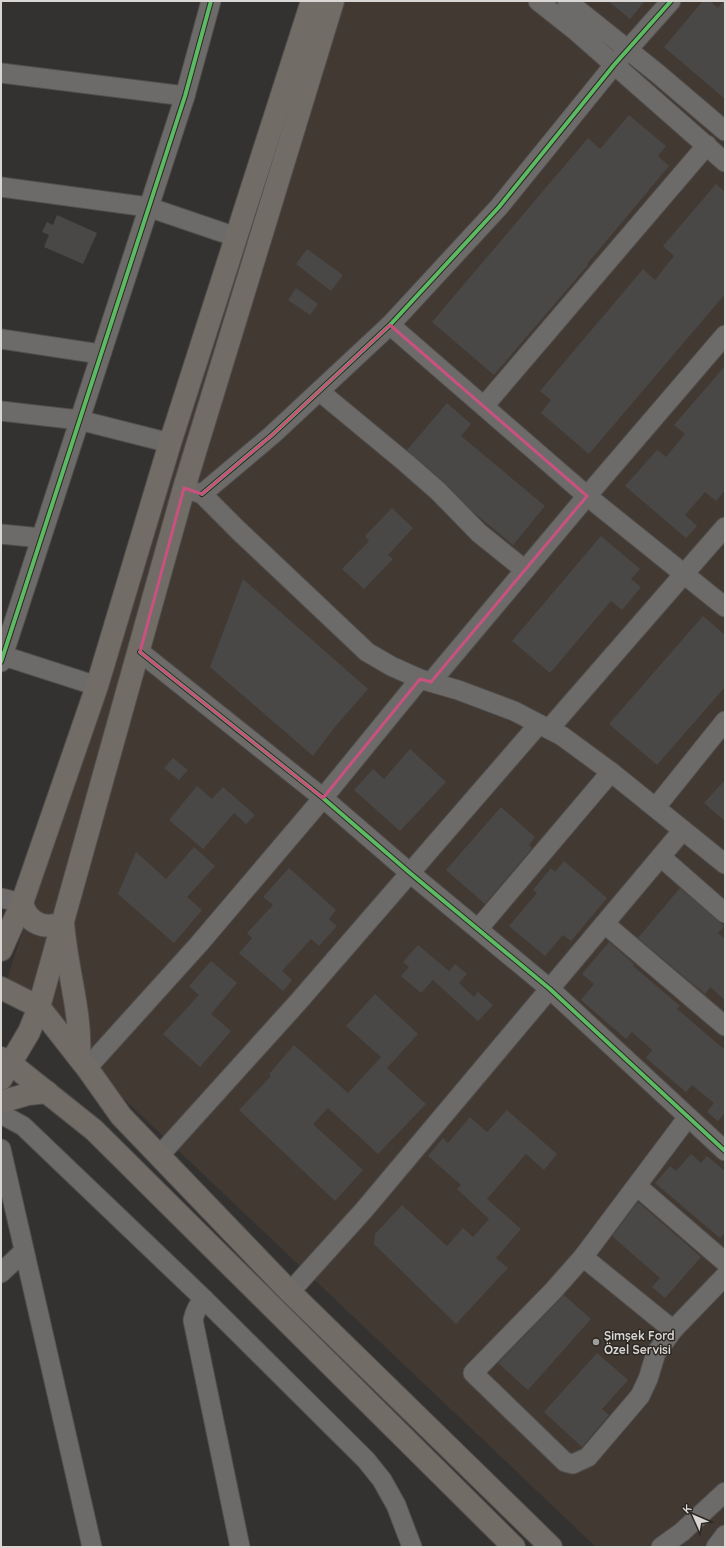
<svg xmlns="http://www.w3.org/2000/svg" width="726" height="1548" viewBox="0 0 726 1548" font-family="Quicksand,sans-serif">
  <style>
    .built { fill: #423933 }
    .building { fill: #494846 }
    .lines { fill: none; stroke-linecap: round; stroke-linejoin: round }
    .minor-casing { stroke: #514f4d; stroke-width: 21 }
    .major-casing { stroke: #514f4d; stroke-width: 24 }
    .minor { stroke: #6d6b69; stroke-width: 19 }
    .major { stroke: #726c67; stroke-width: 22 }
    .cycleway-casing { stroke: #2c2824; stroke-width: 6 }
    .cycleway { stroke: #5cba63; stroke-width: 4 }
    .marked { fill: none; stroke: #c9517f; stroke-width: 3; stroke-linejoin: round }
    .poi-dot { fill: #9f9d9b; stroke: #2c2824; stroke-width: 1.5 }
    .labels { text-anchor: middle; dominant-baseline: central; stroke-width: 3; stroke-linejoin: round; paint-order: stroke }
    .poi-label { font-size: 12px; font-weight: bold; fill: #d9d6d4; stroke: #2c2824; text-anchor: start }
  </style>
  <rect width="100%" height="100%" fill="#343230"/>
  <polygon class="built" points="321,1 725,1 725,1547 596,1547 5,986"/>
  <g class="building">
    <polygon points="608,1 645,1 630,19"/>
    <polygon points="703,1 710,1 718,8 723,1 725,1 725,99 664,47"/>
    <polygon points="629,115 666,146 658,156 669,166 587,264 588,265 494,375 432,322 588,138 600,149"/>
    <polygon points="716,184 725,192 725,294 589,454 541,413 551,400 540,391 643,269 655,280 674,256 663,246"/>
    <polygon points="57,215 97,233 83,264 44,247 49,235 42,232 47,222 53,225"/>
    <polygon points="307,249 343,275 331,291 296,264"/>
    <polygon points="296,288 318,304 310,315 288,300"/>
    <polygon points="725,366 725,490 716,501 705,492 685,515 697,526 686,538 625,486 657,450 666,457 685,434 674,425"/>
    <polygon points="447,403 471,424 461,436 545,506 513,545 472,511 445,483 407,450"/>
    <polygon points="392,508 413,528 388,555 393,559 364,589 342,569 369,541 365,536"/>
    <polygon points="601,536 640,569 631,579 641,587 622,610 611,601 550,673 512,641"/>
    <polygon points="243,579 368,689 334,728 313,756 210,667"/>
    <polygon points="703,616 725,635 725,687 657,765 609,724"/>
    <polygon points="410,749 446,782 400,831 354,790 373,769 384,779"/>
    <polygon points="173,758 188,770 179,780 164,768"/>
    <polygon points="725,780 725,821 704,803"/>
    <polygon points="197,786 212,799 223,787 255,815 246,824 234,813 203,849 169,820"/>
    <polygon points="501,807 535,837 529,845 532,848 485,904 446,870"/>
    <polygon points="194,847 215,866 187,897 202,910 174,943 118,894 136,852 166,879"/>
    <polygon points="564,861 607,898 571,941 563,935 545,956 509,926 537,893 533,890 551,868 555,872"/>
    <polygon points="289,868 336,910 329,919 337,926 319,946 311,939 282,971 292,980 283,991 239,953 252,938 247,933 273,905 263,897"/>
    <polygon points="680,888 724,926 718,933 725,939 725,1000 710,987 705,994 638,938"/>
    <polygon points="609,942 634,964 633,966 680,1006 677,1009 725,1050 725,1113 718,1121 707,1112 714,1103 692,1085 686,1092 646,1058 652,1050 632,1032 626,1039 581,1000 594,984 582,974"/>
    <polygon points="418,945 449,971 455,964 467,974 459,983 474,997 478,992 493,1005 478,1021 433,980 421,993 401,976 409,967 403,962"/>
    <polygon points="211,961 237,983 211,1014 231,1031 200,1067 163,1034 199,995 189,986"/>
    <polygon points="375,994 418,1034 387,1068 426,1104 378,1154 328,1108 313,1124 363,1170 335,1201 239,1110 271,1076 269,1074 294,1045 348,1093 381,1057 346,1026"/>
    <polygon points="507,1110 557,1154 544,1170 526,1154 487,1199 521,1229 496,1258 508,1268 456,1324 374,1244 375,1234 402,1205 447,1246 463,1228 473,1237 489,1219 457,1189 461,1185 428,1156 443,1138 448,1143 470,1117 487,1132"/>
    <polygon points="691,1154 701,1163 707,1156 725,1171 725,1232 720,1238 655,1183 670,1166 676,1171"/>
    <polygon points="638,1202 701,1257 665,1298 652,1287 660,1278 612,1236"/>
    <polygon points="564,1295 591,1319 528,1390 498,1363"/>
    <polygon points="597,1353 628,1380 602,1409 609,1415 582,1447 544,1412"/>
  </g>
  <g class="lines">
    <defs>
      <g id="minor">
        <polyline points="538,1 576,31 725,162"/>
        <polyline points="567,1 657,73 725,131"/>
        <polyline points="1,73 185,96"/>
        <polyline points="1,187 148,207 236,237"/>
        <polyline points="390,325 587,496 725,607"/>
        <polyline points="1,339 100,354"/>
        <polyline points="319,391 406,463 438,491 479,533 525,570"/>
        <polyline points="484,406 707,145"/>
        <polyline points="1,411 79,420 170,443"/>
        <polyline points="189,490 202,494 239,531 367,652 391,666 420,679 458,690 514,711 562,736 611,772 725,864"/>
        <polyline points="202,494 272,435 390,325 499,207 614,65 671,1"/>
        <polyline points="1,534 41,538"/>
        <polyline points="140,652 323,798 410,873 550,989 725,1151"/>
        <polyline points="1,655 97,686"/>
        <polyline points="1,662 185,96 211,1"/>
        <polyline points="431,682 587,496 725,335"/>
        <polyline points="549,729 725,527"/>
        <polyline points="656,807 725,721"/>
        <polyline points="661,857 725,913"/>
        <polyline points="1,898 22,903"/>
        <polyline points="605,924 725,1026"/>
        <polyline points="478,929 611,772"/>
        <polyline points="87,1068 199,944 323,798 420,679"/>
        <polyline points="1,1114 23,1126 204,1299 366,1460 382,1480 396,1505 412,1547"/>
        <polyline points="688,1117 583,1257 553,1291 473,1373 565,1462 573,1464 588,1457 640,1396 648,1379 656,1353 673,1330 725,1276"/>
        <polyline points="1,1149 92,1547"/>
        <polyline points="159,1156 299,1001 539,724"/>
        <polyline points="637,1186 725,1262"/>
        <polyline points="583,1257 673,1330"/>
        <polyline points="1,1273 24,1251"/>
        <polyline points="290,1292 364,1210 683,830"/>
        <path d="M204,1299C198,1305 195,1311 193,1320L240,1547"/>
        <polyline points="661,1547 682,1532 725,1492"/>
        <polyline points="716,1547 725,1535"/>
      </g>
      <g id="major">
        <path d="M22,903C27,923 45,931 63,922C66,967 82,1013 79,1058"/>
        <polyline points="1,950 22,903 97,686 170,443 312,1"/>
        <polyline points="1,988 39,1007 87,1068 121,1116 290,1292 551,1547"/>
        <polyline points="1,1058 10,1063 94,1130 514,1547"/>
        <polyline points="1,1079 29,1032 39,1007 184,488 333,1"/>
        <polyline points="1,1102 28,1094 47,1092"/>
      </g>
    </defs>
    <use href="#minor" class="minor-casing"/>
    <use href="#major" class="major-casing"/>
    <use href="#minor" class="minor"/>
    <use href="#major" class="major"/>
    <defs>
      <g id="cycleway">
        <polyline points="202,494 272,435 390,325 499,207 614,65 671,1"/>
        <polyline points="140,652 323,798 410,873 550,989 725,1151"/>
        <polyline points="1,662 185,96 211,1"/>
      </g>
    </defs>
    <use href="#cycleway" class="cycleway-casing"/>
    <use href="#cycleway" class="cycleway"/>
  </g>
  <path class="marked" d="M390,325L587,496L431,682L420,679L323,798L140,652L184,488L202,494L272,435Z"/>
  <circle class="poi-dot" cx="596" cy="1342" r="4"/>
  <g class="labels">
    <g class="poi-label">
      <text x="604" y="1335">Şimşek Ford<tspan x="604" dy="14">Özel Servisi</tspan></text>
    </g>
  </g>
  <rect width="726" height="1548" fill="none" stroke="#d9d6d4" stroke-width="4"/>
  <g transform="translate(694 1516) rotate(315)" stroke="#2c2824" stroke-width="3" paint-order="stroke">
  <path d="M0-3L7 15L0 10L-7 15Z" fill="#d9d6d4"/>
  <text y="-6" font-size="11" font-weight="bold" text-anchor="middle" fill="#d9d6d4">K</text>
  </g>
</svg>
